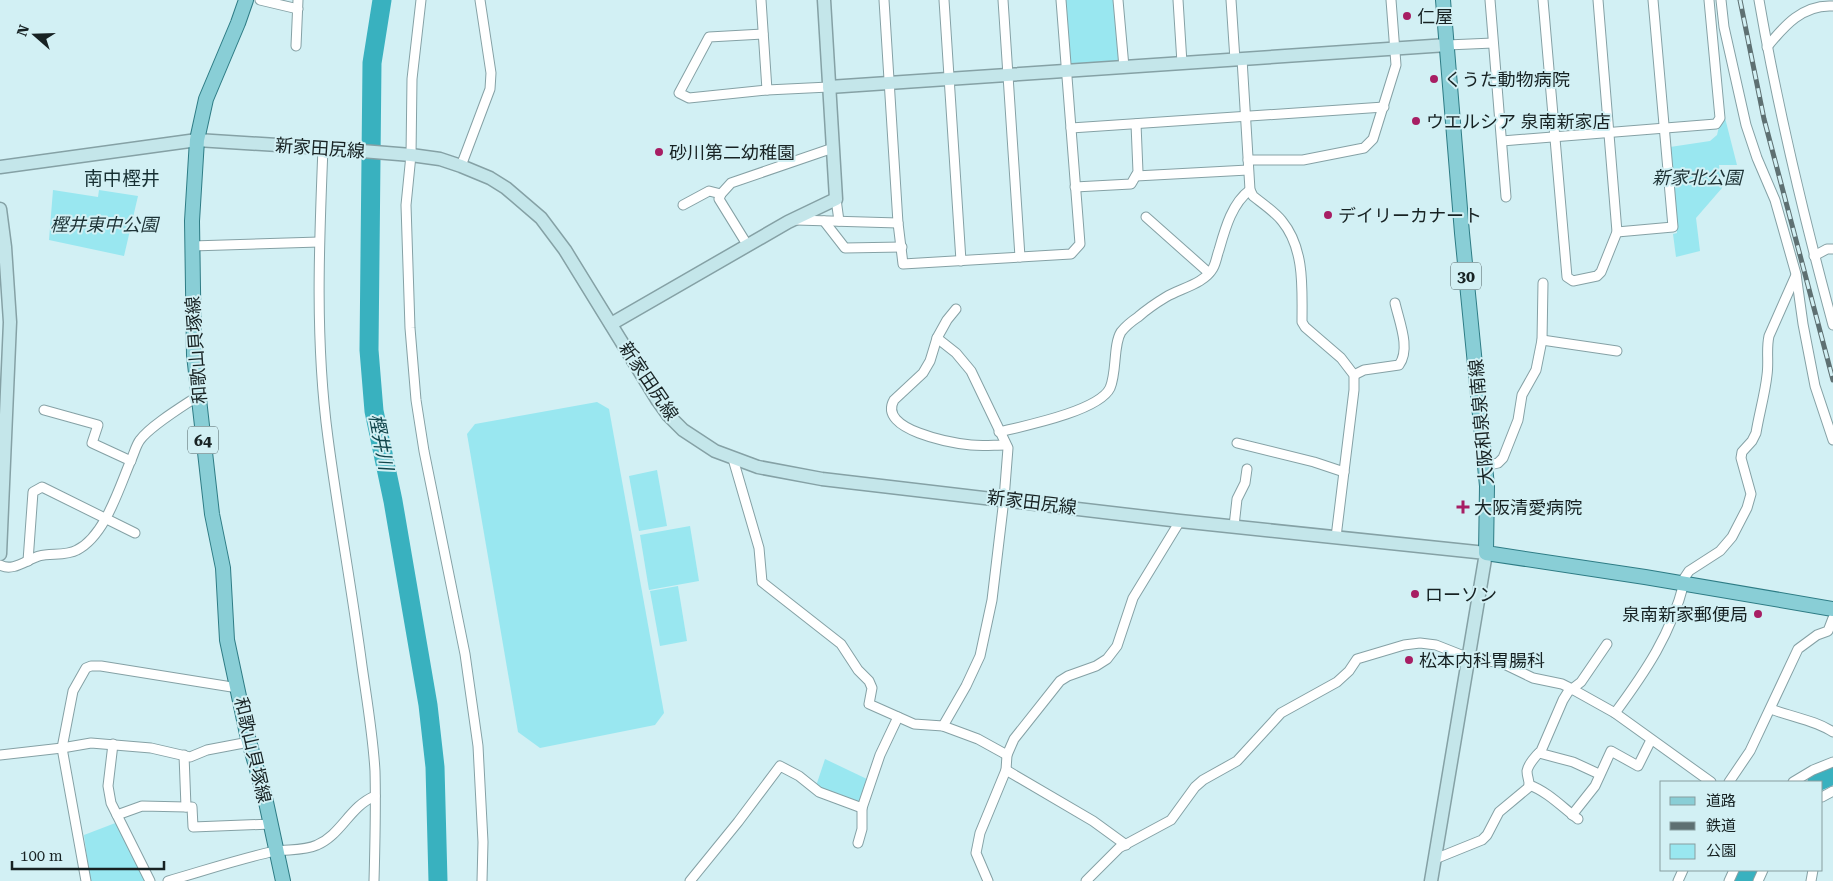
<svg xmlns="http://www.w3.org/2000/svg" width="1833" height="881" viewBox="0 0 1833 881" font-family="'Roboto Serif','Noto Sans JP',serif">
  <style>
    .green { fill: #99e7f0 }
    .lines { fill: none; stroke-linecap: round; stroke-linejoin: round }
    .river { stroke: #39b1bf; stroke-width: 19 }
    .street-casing { stroke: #85a1a5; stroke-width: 11 }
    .secondary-casing { stroke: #85a1a5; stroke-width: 15 }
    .primary-casing { stroke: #2e7c85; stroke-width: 16 }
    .street { stroke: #fff; stroke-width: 9 }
    .secondary { stroke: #c4e6ea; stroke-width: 12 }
    .primary { stroke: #89ced6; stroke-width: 14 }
    .rail-casing { stroke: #5e7072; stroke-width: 5 }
    .rail { stroke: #d2f0f4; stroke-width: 3; stroke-dasharray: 9; stroke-linecap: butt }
    .poi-dot { fill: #a71e63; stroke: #d2f0f4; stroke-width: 2 }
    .labels { text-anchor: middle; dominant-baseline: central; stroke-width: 4; stroke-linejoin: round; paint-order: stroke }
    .shield { fill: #d2f0f4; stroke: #4f6062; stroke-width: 1 }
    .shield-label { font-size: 16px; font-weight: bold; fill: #172223 }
    .poi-label { font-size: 18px; fill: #172223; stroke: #d2f0f4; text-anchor: start }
    .street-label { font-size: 18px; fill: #172223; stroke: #d2f0f4 }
    .park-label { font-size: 18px; font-style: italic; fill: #1d3235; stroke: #d2f0f4 }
    .neighbourhood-label { font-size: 19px; fill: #162f32; stroke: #d2f0f4 }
    .water-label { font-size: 19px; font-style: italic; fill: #11454b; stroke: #d2f0f4 }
  </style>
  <rect width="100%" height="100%" fill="#d2f0f4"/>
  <g class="green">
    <polygon points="1065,0 1115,0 1120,63 1070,67"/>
    <polygon points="1723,110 1737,165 1719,165 1722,188 1696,218 1700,251 1676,257 1673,234 1677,233 1670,147 1710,141 1717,135"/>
    <polygon points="53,190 98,197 99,190 138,196 124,256 49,240"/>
    <polygon points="597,402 609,409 664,713 655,725 540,748 518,732 467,434 475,424"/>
    <polygon points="657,470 667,526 639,531 629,476"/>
    <polygon points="690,526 699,581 649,590 640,535"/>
    <polygon points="678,586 687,641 660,646 650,591"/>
    <polygon points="825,759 869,780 858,803 816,786"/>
    <polygon points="118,822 146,881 90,881 84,835"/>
  </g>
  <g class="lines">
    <g class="river">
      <polyline points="382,0 372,63 369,350 374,411 393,501 428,705 435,767 438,881"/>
      <polyline points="1817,782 1833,775"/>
      <polyline points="1744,881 1748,870"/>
    </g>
    <defs>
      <g id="street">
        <polyline points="260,0 298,9"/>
        <polyline points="421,0 412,79 411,155 406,205 410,328 416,400 424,451 465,654 478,746 483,842 482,881"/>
        <polyline points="761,0 767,90 829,87"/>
        <polyline points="884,0 898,223 903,264 1071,254 1080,244 1061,0"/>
        <polyline points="944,0 961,261"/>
        <polyline points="1003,0 1020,257"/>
        <polyline points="1118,0 1124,67"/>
        <polyline points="1178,0 1182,63"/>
        <polyline points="1231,0 1235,60"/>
        <polyline points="1490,0 1506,197"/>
        <polyline points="1543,0 1567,277 1573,281 1597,276 1601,272 1617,232 1598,0"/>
        <polyline points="1721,0 1724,27 1746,125 1757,158 1775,200 1796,274 1803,324 1815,386 1833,440"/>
        <path d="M1759,0C1778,110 1804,218 1833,325"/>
        <polyline points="763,34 709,37 679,93 689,98 767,90"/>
        <polyline points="1447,45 1493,43"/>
        <polyline points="296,46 298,0"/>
        <path d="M1767,47C1784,26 1803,4 1833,6"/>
        <path d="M1242,59L1250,190L1253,196C1263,204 1275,212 1282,221C1305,249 1302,289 1302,322L1305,327L1341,358L1354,375V390L1336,537"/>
        <polyline points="1071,128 1384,107"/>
        <polyline points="1502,141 1716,124 1720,118 1709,0"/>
        <path d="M323,148C319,244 315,342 328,438C338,514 352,590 362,666C367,701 373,736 375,771C376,808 375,845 374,881"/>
        <polyline points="1248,160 1303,160 1364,148 1373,139 1396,65 1391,0"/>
        <polyline points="461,166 490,89 491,73 480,0"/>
        <polyline points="1136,176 1248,170"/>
        <polyline points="1075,187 1131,184 1138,172 1136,124"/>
        <polyline points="836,199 839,221"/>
        <polyline points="683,205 709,191 721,194"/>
        <polyline points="1146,217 1209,273"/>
        <polyline points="796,220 898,223"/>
        <polyline points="824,221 845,248 902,247"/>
        <polyline points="1617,232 1673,227 1653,0"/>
        <polyline points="192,246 319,242"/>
        <polyline points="748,246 719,199 721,194 731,183 833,148"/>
        <polyline points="1814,256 1827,249 1833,249"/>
        <path d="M956,309L947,320L937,338L930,361L923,373L894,400C877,430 952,443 971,445C982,446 994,445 1006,445"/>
        <polyline points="937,338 956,353 971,371 1008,448 1004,499 992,600 980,656 966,686 943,726"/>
        <polyline points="1542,340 1617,351"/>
        <path d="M1354,375L1364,370L1399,365C1411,349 1399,321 1395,303"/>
        <polyline points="44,410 98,425 92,443 131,461"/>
        <path d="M999,432C1024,426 1099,411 1110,388C1117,372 1113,345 1121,332C1125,327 1132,321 1138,317C1146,310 1156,303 1166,297C1181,288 1204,284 1213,268C1216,263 1217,255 1219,250C1225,229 1232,203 1250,190"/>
        <polyline points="1237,443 1314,462 1344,472"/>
        <polyline points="733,459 759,548 762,582 841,644 858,670 869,681 872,688 869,704 914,724 943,726 978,739 1007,755"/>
        <polyline points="1485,466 1498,463 1503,458 1518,420 1522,395 1536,370 1542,340 1543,283"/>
        <polyline points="1234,526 1237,499 1245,483 1247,469"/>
        <polyline points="28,561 33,492 42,487 135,533"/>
        <path d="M0,565C13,572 26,560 39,556C51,553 66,556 77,550C105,536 119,488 131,460C134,454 136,445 140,440C150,426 183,406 198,396"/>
        <path d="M1681,583L1689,571L1720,551L1732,537L1747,508L1751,494L1741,458L1742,452L1752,441L1756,433C1759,414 1765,394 1767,375C1769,362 1766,349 1769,336L1796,275"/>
        <path d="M1771,709C1791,717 1815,720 1833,732"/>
        <path d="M1615,713C1646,671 1671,634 1684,583"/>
        <polyline points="113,744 108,786 111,803 150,881"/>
        <polyline points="1539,753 1573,762 1599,774"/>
        <polyline points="0,755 62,748 91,743 151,748 190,757 207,750 249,742"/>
        <polyline points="184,755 186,807"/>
        <polyline points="1006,770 1093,821 1126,845"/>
        <polyline points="1729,782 1750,751 1798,649 1817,635 1828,631 1833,618"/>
        <polyline points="1793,782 1813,770 1833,762"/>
        <path d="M1529,785C1547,791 1563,808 1578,819"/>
        <polyline points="1822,797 1833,791"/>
        <polyline points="117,815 142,806 186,807 192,807 193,827 271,824"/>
        <polyline points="1572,815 1595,786 1611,751 1638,766 1651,740"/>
        <polyline points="858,843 862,829 862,808 880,755 898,717"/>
        <path d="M1435,859L1482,840L1487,835L1499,812L1529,787C1530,782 1527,777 1527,771C1528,765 1536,755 1541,751L1563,700L1568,692L1581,682L1607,644"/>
        <polyline points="86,881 62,748 73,691 86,668 91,666 101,666 238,688"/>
        <path d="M168,881C203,871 239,859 275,851C289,849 304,851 317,845C341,835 350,806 375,796"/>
        <polyline points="690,881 738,822 780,766 799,776 819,792 862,808"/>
        <polyline points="988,881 976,853 980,833 1006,770 1007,755 1014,739 1060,681 1068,676 1096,666 1107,659 1117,646 1133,598 1180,521"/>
        <polyline points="1086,881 1119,848 1171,820 1195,787 1203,780 1237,761 1281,713 1337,682 1349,671 1357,659 1404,645 1420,643 1436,645 1469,658 1502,663 1533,678 1562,684 1572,689 1615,713 1711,782"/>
        <polyline points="1678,881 1683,870"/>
        <polyline points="1729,881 1734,870"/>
        <polyline points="1758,881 1763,870"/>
        <polyline points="1811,881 1813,870"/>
      </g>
      <g id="secondary">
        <polyline points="829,87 1447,45"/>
        <polyline points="0,167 197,140 325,148 411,155 440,159 461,166 490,178 506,188 541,218 565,250 658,401 668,415 683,430 715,451 758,467 822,479 1180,521 1486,553 1431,881"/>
        <polyline points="0,209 5,247 10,322 0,554"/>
        <polyline points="611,324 788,222 836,199 824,0"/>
      </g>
      <g id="primary">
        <polyline points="246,0 238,23 206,99 197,140 192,221 194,355 212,514 223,568 227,640 247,734 266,802 283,881"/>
        <polyline points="1443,0 1462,233 1487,486 1486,553 1645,577 1833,609"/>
      </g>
    </defs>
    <use href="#street" class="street-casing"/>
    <use href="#secondary" class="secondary-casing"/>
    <use href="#primary" class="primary-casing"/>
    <use href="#street" class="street"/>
    <use href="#secondary" class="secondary"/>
    <use href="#primary" class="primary"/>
    <defs>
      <polyline id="rail" points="1740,0 1764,119 1833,380"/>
    </defs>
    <use href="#rail" class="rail-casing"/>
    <use href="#rail" class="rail"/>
  </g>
  <g class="poi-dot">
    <circle cx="1407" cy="16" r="5"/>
    <circle cx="1434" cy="79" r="5"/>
    <circle cx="1416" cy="121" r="5"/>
    <circle cx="659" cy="152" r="5"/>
    <circle cx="1328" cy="215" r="5"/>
    <path d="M1460.5 499.5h5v5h5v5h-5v5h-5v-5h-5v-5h5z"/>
    <circle cx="1415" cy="594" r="5"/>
    <circle cx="1758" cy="614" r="5"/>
    <circle cx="1409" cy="660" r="5"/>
  </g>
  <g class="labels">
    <g class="shield">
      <rect x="1451" y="262.5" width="30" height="27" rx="4"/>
      <rect x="188" y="426.5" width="30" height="27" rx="4"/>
    </g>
    <g class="shield-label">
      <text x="1466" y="276">30</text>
      <text x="203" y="440">64</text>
    </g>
    <g class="poi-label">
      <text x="1417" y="16">仁屋</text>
      <text x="1444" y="79">くうた動物病院</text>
      <text x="1426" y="121">ウエルシア 泉南新家店</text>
      <text x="669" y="152">砂川第二幼稚園</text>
      <text x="1338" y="215">デイリーカナート</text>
      <text x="1474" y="507">大阪清愛病院</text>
      <text x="1425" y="594">ローソン</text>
      <text x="1748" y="614" text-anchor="end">泉南新家郵便局</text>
      <text x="1419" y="660">松本内科胃腸科</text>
    </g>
    <g class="street-label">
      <text transform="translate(320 148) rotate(4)">新家田尻線</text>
      <text transform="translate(196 350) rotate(-94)">和歌山貝塚線</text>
      <text transform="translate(649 381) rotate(56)">新家田尻線</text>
      <text transform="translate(1481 422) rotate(-95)">大阪和泉泉南線</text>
      <text transform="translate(1032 502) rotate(7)">新家田尻線</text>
      <text transform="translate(253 750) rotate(77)">和歌山貝塚線</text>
    </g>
    <g class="park-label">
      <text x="1697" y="177">新家北公園</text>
      <text x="104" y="224">樫井東中公園</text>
    </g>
    <g class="neighbourhood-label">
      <text x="122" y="178">南中樫井</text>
    </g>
    <g class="water-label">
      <text transform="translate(381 442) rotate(79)">樫井川</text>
    </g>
  </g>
  <rect x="1660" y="781" width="162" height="90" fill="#d2f0f4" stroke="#879ea0"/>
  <rect x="1670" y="797" width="25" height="8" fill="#89ced6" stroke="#879ea0"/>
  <text x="1706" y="806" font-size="15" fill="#172223">道路</text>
  <rect x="1670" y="822" width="25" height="8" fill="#5e7072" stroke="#879ea0"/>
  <text x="1706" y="831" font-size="15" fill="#172223">鉄道</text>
  <rect x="1670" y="844" width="25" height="15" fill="#99e7f0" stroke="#879ea0"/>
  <text x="1706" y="856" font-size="15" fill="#172223">公園</text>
  <g transform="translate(35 35) rotate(290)" stroke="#d2f0f4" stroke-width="4" paint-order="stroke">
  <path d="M0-4L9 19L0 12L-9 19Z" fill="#172223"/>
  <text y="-8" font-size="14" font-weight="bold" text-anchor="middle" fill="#172223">N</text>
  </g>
  <path d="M12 861v8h152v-8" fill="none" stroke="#172223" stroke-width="2.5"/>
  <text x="20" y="861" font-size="15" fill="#172223" stroke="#d2f0f4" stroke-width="4" paint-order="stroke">100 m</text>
</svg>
